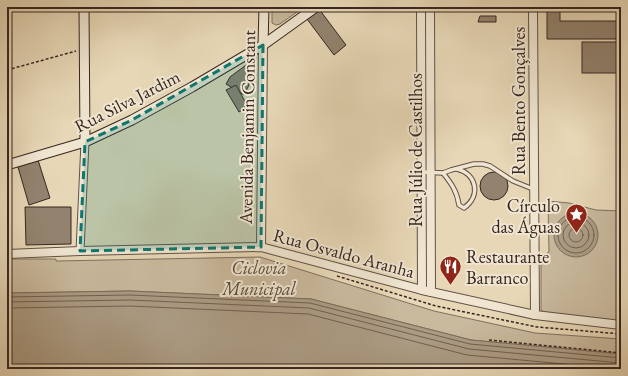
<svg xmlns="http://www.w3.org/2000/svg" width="628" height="376" viewBox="0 0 628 376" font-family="'EB Garamond',serif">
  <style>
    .green { fill: #c9b99d; stroke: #80705f }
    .water { fill: #ab9b83; stroke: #7c6c5c }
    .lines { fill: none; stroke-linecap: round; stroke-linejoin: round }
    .shore { stroke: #706052; stroke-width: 1 }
    .building { fill: #92826e; stroke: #362621 }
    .service-casing { stroke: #625246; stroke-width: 5.5 }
    .minor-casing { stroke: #625246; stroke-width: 9 }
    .tertiary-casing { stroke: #625246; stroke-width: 10 }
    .secondary-casing { stroke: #362621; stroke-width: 11 }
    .path { stroke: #362621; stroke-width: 1.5; stroke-dasharray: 3 2; stroke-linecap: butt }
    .service { stroke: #efe5d0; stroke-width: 3.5 }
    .minor { stroke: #efe5d0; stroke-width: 7 }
    .tertiary { stroke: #efe5d0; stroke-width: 8 }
    .secondary { stroke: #efe5d0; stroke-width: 9 }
    .marked { fill: #0f766e; fill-opacity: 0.2; stroke: #0f766e; stroke-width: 3; stroke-dasharray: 8 5; stroke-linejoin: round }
    .labels { text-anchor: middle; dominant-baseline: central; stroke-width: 4; stroke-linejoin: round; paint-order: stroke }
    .street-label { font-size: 18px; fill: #362621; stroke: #efe5d0 }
    .poi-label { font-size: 18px; fill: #362621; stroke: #efe5d0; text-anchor: end }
    .park-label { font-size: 18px; font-style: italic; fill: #5b4b40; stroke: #efe5d0 }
  </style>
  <rect width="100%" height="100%" fill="#e7d7b6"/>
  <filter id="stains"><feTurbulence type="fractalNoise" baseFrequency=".005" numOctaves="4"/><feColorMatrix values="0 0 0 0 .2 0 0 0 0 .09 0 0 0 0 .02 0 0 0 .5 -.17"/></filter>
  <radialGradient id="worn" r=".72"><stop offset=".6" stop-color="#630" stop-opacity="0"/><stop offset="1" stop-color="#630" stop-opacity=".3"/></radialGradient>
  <g class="green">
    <polygon points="272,7 304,7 280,24 276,25 272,23"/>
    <polygon points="548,201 569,203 596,210 621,211 621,322 544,312 541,310 541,257 549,252"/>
    <polygon points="260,257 434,311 535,333 621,339 621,354 471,340 311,299 130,291 7,293 7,259 56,259 56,261"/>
  </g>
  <g class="water">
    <circle cx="576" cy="235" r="22"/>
    <polygon points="130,291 311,299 471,340 621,354 621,369 7,369 7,293"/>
  </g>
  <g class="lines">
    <g class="shore">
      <circle cx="576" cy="235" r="18"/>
      <circle cx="576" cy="235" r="13"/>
      <circle cx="576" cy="235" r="7"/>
      <polyline points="7,297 130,295 310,303 470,344 621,358"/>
      <polyline points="7,302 130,300 309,308 469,349 621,363"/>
      <polyline points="7,308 130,306 308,314 467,355 618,369"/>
    </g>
  </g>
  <g class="building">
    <polygon points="503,7 527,7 527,11 503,10"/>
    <polygon points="547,7 560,7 560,21 621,21 621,39 547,39"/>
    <polygon points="319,9 346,45 334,55 307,19"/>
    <polygon points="480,16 496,16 496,22 478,22"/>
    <rect x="582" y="42" width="39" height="31"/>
    <polygon points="246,65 252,68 249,85 244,95 226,84 230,77"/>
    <polygon points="236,85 248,107 239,112 226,90"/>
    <polygon points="38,160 50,198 29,205 18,167"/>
    <circle cx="494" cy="186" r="14"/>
    <polygon points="25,207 71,207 71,244 26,245"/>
  </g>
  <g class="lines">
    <defs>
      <g id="service">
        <polyline points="422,172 443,173 451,170 474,164 483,164 490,166 513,181 533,189"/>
        <path d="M443,173C451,183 457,191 459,205L464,208C481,196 477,174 457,169"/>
      </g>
      <polyline id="minor" points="80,251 85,142"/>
      <g id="tertiary">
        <polyline points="421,7 422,290"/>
        <polyline points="430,7 431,292"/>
        <polyline points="533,7 535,315"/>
        <polyline points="261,247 263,45"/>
        <polyline points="7,254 80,251 261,247 422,290 535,315 621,325"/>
      </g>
      <g id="secondary">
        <polyline points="84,7 85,142"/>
        <polyline points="263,45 264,7"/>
        <polyline points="7,165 85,142 132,120 192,87 263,45 316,7"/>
      </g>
    </defs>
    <use href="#service" class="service-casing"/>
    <use href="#minor" class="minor-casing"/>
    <use href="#tertiary" class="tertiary-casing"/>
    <use href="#secondary" class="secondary-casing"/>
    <g class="path">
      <polyline points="7,70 76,51"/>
      <polyline points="337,276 436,306 537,327 621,334"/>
      <polyline points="489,340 621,353"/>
    </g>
    <use href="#service" class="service"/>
    <use href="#minor" class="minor"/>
    <use href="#tertiary" class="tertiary"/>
    <use href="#secondary" class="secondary"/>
  </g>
  <path class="marked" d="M263,45L261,247L80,251L85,142L132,120Z"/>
  <defs>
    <symbol id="sight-pin" viewBox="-11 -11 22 30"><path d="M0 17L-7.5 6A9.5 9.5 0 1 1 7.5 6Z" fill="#8f2418" stroke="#efe5d0"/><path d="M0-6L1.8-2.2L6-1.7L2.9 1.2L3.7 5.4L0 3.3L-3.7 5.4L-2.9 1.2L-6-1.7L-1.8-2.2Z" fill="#fff"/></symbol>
    <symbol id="restaurant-pin" viewBox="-11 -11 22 30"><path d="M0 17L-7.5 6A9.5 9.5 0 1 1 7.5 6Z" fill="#8f2418" stroke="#efe5d0"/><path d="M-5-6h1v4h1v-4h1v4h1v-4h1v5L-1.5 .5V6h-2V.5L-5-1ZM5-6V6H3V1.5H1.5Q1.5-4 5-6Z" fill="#fff"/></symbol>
  </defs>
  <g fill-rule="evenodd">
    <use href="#sight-pin" x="564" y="202" width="25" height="34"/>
    <use href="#restaurant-pin" x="438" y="254" width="25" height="34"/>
  </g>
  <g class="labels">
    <g class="street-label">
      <text transform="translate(127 101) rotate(-27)">Rua Silva Jardim</text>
      <text transform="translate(518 101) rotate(-90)">Rua Bento Gonçalves</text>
      <text transform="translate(247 127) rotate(-89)">Avenida Benjamin Constant</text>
      <text transform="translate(415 150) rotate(-90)">Rua Júlio de Castilhos</text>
      <text transform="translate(344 253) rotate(15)">Rua Osvaldo Aranha</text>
    </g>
    <g class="poi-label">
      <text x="560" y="205">Círculo<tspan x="560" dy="21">das Águas</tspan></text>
      <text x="466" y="256" text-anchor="start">Restaurante<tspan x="466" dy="21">Barranco</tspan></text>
    </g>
    <g class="park-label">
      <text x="259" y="267">Ciclovia<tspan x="259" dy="21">Municipal</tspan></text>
    </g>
  </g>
  <rect width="628" height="376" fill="none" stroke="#e7d7b6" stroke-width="24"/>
  <rect x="8" y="8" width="612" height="360" fill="none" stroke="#362621" stroke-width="2"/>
  <rect x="12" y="12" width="604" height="352" fill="none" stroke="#362621"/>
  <rect width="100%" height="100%" filter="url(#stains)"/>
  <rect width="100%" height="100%" fill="url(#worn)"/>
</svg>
